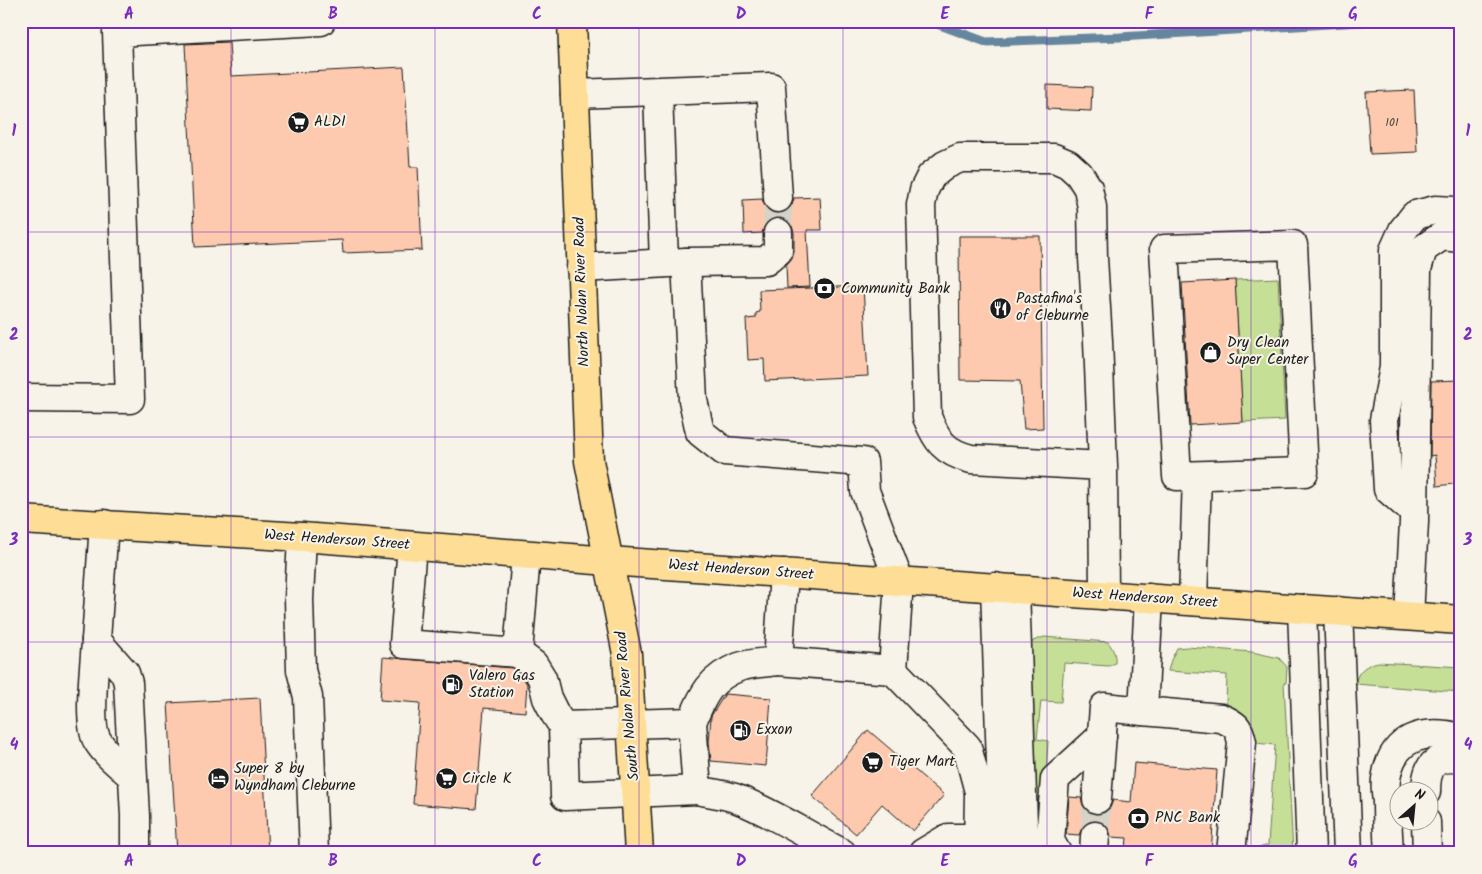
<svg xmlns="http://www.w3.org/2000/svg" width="1482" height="874" viewBox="0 0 1482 874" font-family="Kalam,sans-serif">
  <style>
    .green { fill: #c5e096; stroke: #707e59 }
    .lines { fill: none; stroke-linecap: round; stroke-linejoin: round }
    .stream { stroke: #66869f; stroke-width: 9 }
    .building { fill: #fecaaf; stroke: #1c1c1c }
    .minor-tunnel { stroke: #d6d3c9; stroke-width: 28; stroke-dasharray: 28 14; stroke-linecap: butt }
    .minor-casing { stroke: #1c1c1c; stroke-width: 31 }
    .major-casing { stroke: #1c1c1c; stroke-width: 31 }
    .minor { stroke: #f7f3e8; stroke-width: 28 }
    .major { stroke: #fede96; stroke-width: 28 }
    .grid { fill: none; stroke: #7b2cbf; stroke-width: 1; stroke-opacity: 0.55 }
    .labels { text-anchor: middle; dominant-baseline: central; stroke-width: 4; stroke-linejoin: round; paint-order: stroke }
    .number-label { font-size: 12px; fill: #544841 }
    .poi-label { font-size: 15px; fill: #1c1c1c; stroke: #f7f3e8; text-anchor: start }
    .street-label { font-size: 15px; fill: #1c1c1c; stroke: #f7f3e8 }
    .neatline { fill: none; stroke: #7b2cbf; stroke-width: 2 }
    .grid-label { font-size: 16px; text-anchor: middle; font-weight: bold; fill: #7b2cbf }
  </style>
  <rect width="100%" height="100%" fill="#f7f3e8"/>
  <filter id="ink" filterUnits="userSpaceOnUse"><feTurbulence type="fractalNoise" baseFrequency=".02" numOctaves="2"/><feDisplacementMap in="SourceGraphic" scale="10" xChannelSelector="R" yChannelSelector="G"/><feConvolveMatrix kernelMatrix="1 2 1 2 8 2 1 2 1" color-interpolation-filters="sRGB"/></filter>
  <g filter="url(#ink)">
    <g class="green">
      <polygon points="1278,278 1285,420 1243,422 1235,280"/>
      <path d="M1044,637L1108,642C1113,649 1116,655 1115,663L1109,666L1064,663L1061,702L1041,701L1037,739L1048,741L1042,845L1045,853H1037L1027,650L1033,641Z"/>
      <path d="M1187,647L1252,652L1279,658L1287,667L1286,683H1284L1293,853H1244L1268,845L1275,745L1255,743C1256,733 1253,720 1244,714C1238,709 1231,709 1226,703L1227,675L1168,671L1171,660L1177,648Z"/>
      <path d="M1378,662L1461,667V692L1355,684C1358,670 1366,665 1378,662Z"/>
    </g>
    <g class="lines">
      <polyline class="stream" points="929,21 986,42 1120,37 1377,21"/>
    </g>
    <g class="building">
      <polygon points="229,42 231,76 404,67 410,167 418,167 422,250 343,253 342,240 195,247 185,44"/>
      <polygon points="1047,85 1092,87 1091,111 1047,109"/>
      <polygon points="1414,90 1417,152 1370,154 1366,92"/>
      <polygon points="820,197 822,230 807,230 810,287 787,288 786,265 792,258 794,251 794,233 792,226 785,219 778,217 771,219 765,225 762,233 744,234 743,200 762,199 765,207 771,212 778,214 787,211 792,205 794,198"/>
      <polygon points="959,236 1040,236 1043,428 1024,429 1020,381 960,380"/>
      <polygon points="1235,280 1243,422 1190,425 1182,283"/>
      <polygon points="863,286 868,376 765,381 764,359 748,360 746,319 756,318 756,313 760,312 759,290"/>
      <polygon points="1461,380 1461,483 1437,486 1435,455 1430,456 1431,381"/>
      <polygon points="383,657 512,668 522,676 527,684 525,712 484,708 476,809 413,804 420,703 380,700"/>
      <polygon points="725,694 771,698 766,766 711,761 709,742 711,716"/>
      <polygon points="260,698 268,853 177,853 168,703"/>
      <polygon points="868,730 944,795 913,831 882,804 856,834 812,796"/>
      <polygon points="1134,763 1217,770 1211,853 1172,853 1126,849 1127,838 1111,837 1109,829 1103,823 1096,820 1088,822 1082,828 1079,835 1066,834 1069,797 1081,798 1083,805 1088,812 1096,815 1103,813 1110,808 1113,800 1131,802"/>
    </g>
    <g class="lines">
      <g class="minor-tunnel">
        <polyline points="778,198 778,233"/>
        <polyline points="1095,836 1097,799"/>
      </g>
      <defs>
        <g id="minor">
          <polyline points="658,92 664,263"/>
          <polyline points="575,94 771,87 778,198"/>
          <polygon points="1293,245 1304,472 1177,476 1164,249"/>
          <polyline points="686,262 693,400 700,432 724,451 863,462 865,491 899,581 893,670 778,661 784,573"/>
          <polyline points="581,268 686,262 766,261 778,251 778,233"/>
          <polyline points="21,398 130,399 117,32 321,21"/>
          <path d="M1103,466L971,459C944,452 937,441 927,417L921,205L924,190L931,176L945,165L960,158H1054L1068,164L1079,174L1088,188L1092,207L1093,258L1098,341L1103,466L1104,595"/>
          <polyline points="1413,511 1388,489 1384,420 1394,367 1394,250 1403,230 1415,215 1435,210 1455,211 1461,213"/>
          <polyline points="104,524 96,640 125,673 128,683 135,816 135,853"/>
          <polyline points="302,537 299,599 301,670 308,697 314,853"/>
          <polyline points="412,546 404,644 518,653 526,555"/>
          <polyline points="995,587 1004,853"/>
          <polyline points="1015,589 1024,853"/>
          <path d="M1149,598L1143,711L1221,718C1235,724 1239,727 1242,742L1231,853"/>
          <polyline points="1193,601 1197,476"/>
          <polyline points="1302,609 1311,853"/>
          <polyline points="1338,611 1348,853"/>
          <polyline points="1409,616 1414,522 1417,269 1423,249 1442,236 1461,238"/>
          <path d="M96,640C95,663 87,723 97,740C105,754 120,765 132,776"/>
          <polyline points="518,653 534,665 542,678 547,698 555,714 563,726 692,722 697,790 565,796 563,726"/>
          <polyline points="893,670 967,747 979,792 978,853"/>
          <path d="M692,722C702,696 711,677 739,667C750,663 765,663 778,661"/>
          <path d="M697,790C709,793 723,794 735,798C772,812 806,835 842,853"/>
          <path d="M1426,792C1426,766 1434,755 1461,759"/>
          <polyline points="1097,799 1104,707 1143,711"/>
          <polyline points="1426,822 1427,853"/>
          <polyline points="923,853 948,838 978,838"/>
          <polyline points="1057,853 1050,841 1055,779 1102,736"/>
          <polyline points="1094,853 1095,836"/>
          <path d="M1389,853C1388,836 1387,819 1387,802C1386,795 1385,787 1386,779C1392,737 1423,728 1461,738"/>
        </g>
        <g id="major">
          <polyline points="572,21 589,461 627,654 639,853"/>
          <polyline points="21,520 302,537 609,561 1461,620"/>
        </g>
      </defs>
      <use href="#minor" class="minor-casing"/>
      <use href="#major" class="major-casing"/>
      <use href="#minor" class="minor"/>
      <use href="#major" class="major"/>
    </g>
  </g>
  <path class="grid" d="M231,21V853M435,21V853M639,21V853M843,21V853M1047,21V853M1251,21V853M21,232H1461M21,437H1461M21,642H1461"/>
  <defs>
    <symbol id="supermarket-disc" viewBox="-11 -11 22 22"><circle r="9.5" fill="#1c1c1c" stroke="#f7f3e8"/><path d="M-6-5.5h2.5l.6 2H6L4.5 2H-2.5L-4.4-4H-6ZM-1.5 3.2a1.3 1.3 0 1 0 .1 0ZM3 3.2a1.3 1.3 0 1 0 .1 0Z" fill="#fff"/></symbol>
    <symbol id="bank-disc" viewBox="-11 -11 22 22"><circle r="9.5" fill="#1c1c1c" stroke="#f7f3e8"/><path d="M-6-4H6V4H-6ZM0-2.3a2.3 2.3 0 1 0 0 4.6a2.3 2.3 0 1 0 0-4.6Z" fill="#fff"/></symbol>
    <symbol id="restaurant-disc" viewBox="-11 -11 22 22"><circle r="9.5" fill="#1c1c1c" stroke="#f7f3e8"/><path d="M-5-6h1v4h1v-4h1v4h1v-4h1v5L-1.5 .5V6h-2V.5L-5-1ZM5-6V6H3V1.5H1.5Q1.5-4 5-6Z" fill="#fff"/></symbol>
    <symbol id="shop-disc" viewBox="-11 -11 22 22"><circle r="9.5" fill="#1c1c1c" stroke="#f7f3e8"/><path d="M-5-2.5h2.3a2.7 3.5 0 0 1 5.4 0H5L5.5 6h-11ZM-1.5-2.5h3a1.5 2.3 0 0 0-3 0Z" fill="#fff"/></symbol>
    <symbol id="fuel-disc" viewBox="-11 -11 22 22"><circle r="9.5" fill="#1c1c1c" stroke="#f7f3e8"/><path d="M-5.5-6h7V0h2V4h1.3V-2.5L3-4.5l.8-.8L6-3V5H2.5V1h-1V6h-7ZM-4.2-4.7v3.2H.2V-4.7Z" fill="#fff"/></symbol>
    <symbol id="hotel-disc" viewBox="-11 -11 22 22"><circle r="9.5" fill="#1c1c1c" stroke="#f7f3e8"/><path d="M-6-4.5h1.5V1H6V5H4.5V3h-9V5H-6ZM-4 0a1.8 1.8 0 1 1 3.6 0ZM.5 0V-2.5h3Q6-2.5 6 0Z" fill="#fff"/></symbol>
  </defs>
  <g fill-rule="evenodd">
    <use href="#supermarket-disc" x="286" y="110" width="25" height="25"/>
    <use href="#bank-disc" x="812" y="276" width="25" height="25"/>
    <use href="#restaurant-disc" x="988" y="296" width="25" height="25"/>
    <use href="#shop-disc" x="1198" y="340" width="25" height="25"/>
    <use href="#fuel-disc" x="440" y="672" width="25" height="25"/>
    <use href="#fuel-disc" x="728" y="718" width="25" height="25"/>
    <use href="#supermarket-disc" x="860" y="750" width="25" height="25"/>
    <use href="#hotel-disc" x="206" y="766" width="25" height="25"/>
    <use href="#supermarket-disc" x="434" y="766" width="25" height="25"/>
    <use href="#bank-disc" x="1126" y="806" width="25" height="25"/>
  </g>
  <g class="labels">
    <g class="number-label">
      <text x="1392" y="122">101</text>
    </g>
    <g class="poi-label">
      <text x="314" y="122">ALDI</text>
      <text x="841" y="289">Community Bank</text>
      <text x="1016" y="299">Pastafina's<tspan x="1016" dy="17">of Cleburne</tspan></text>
      <text x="1227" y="343">Dry Clean<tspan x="1227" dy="17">Super Center</tspan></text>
      <text x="469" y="676">Valero Gas<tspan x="469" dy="17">Station</tspan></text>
      <text x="756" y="730">Exxon</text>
      <text x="889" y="762">Tiger Mart</text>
      <text x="234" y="769">Super 8 by<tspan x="234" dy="17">Wyndham Cleburne</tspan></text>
      <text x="462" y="779">Circle K</text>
      <text x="1155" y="818">PNC Bank</text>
    </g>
    <g class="street-label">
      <text transform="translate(582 292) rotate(-92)">North Nolan River Road</text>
      <text transform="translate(337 540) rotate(4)">West Henderson Street</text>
      <text transform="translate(741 570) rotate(4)">West Henderson Street</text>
      <text transform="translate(1145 598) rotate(4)">West Henderson Street</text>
      <text transform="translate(628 706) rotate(-95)">South Nolan River Road</text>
    </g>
  </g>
  <rect width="1482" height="874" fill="none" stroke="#f7f3e8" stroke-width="55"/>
  <g transform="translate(1414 806) rotate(27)"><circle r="24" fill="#f7f3e8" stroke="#9f9d96"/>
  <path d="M0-4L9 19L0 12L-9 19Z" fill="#1c1c1c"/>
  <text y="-8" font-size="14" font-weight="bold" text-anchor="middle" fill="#1c1c1c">N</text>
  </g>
  <rect x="28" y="28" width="1426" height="818" class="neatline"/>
  <g class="grid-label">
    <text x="129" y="19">A</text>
    <text x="333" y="19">B</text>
    <text x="537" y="19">C</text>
    <text x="741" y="19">D</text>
    <text x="945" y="19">E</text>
    <text x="1149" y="19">F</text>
    <text x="1353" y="19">G</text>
    <text x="14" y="136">1</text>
    <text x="1468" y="136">1</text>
    <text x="14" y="340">2</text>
    <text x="1468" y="340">2</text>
    <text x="14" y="545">3</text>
    <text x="1468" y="545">3</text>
    <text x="14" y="750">4</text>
    <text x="1468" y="750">4</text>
    <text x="129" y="866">A</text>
    <text x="333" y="866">B</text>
    <text x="537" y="866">C</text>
    <text x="741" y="866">D</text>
    <text x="945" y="866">E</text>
    <text x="1149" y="866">F</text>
    <text x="1353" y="866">G</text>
  </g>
</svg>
